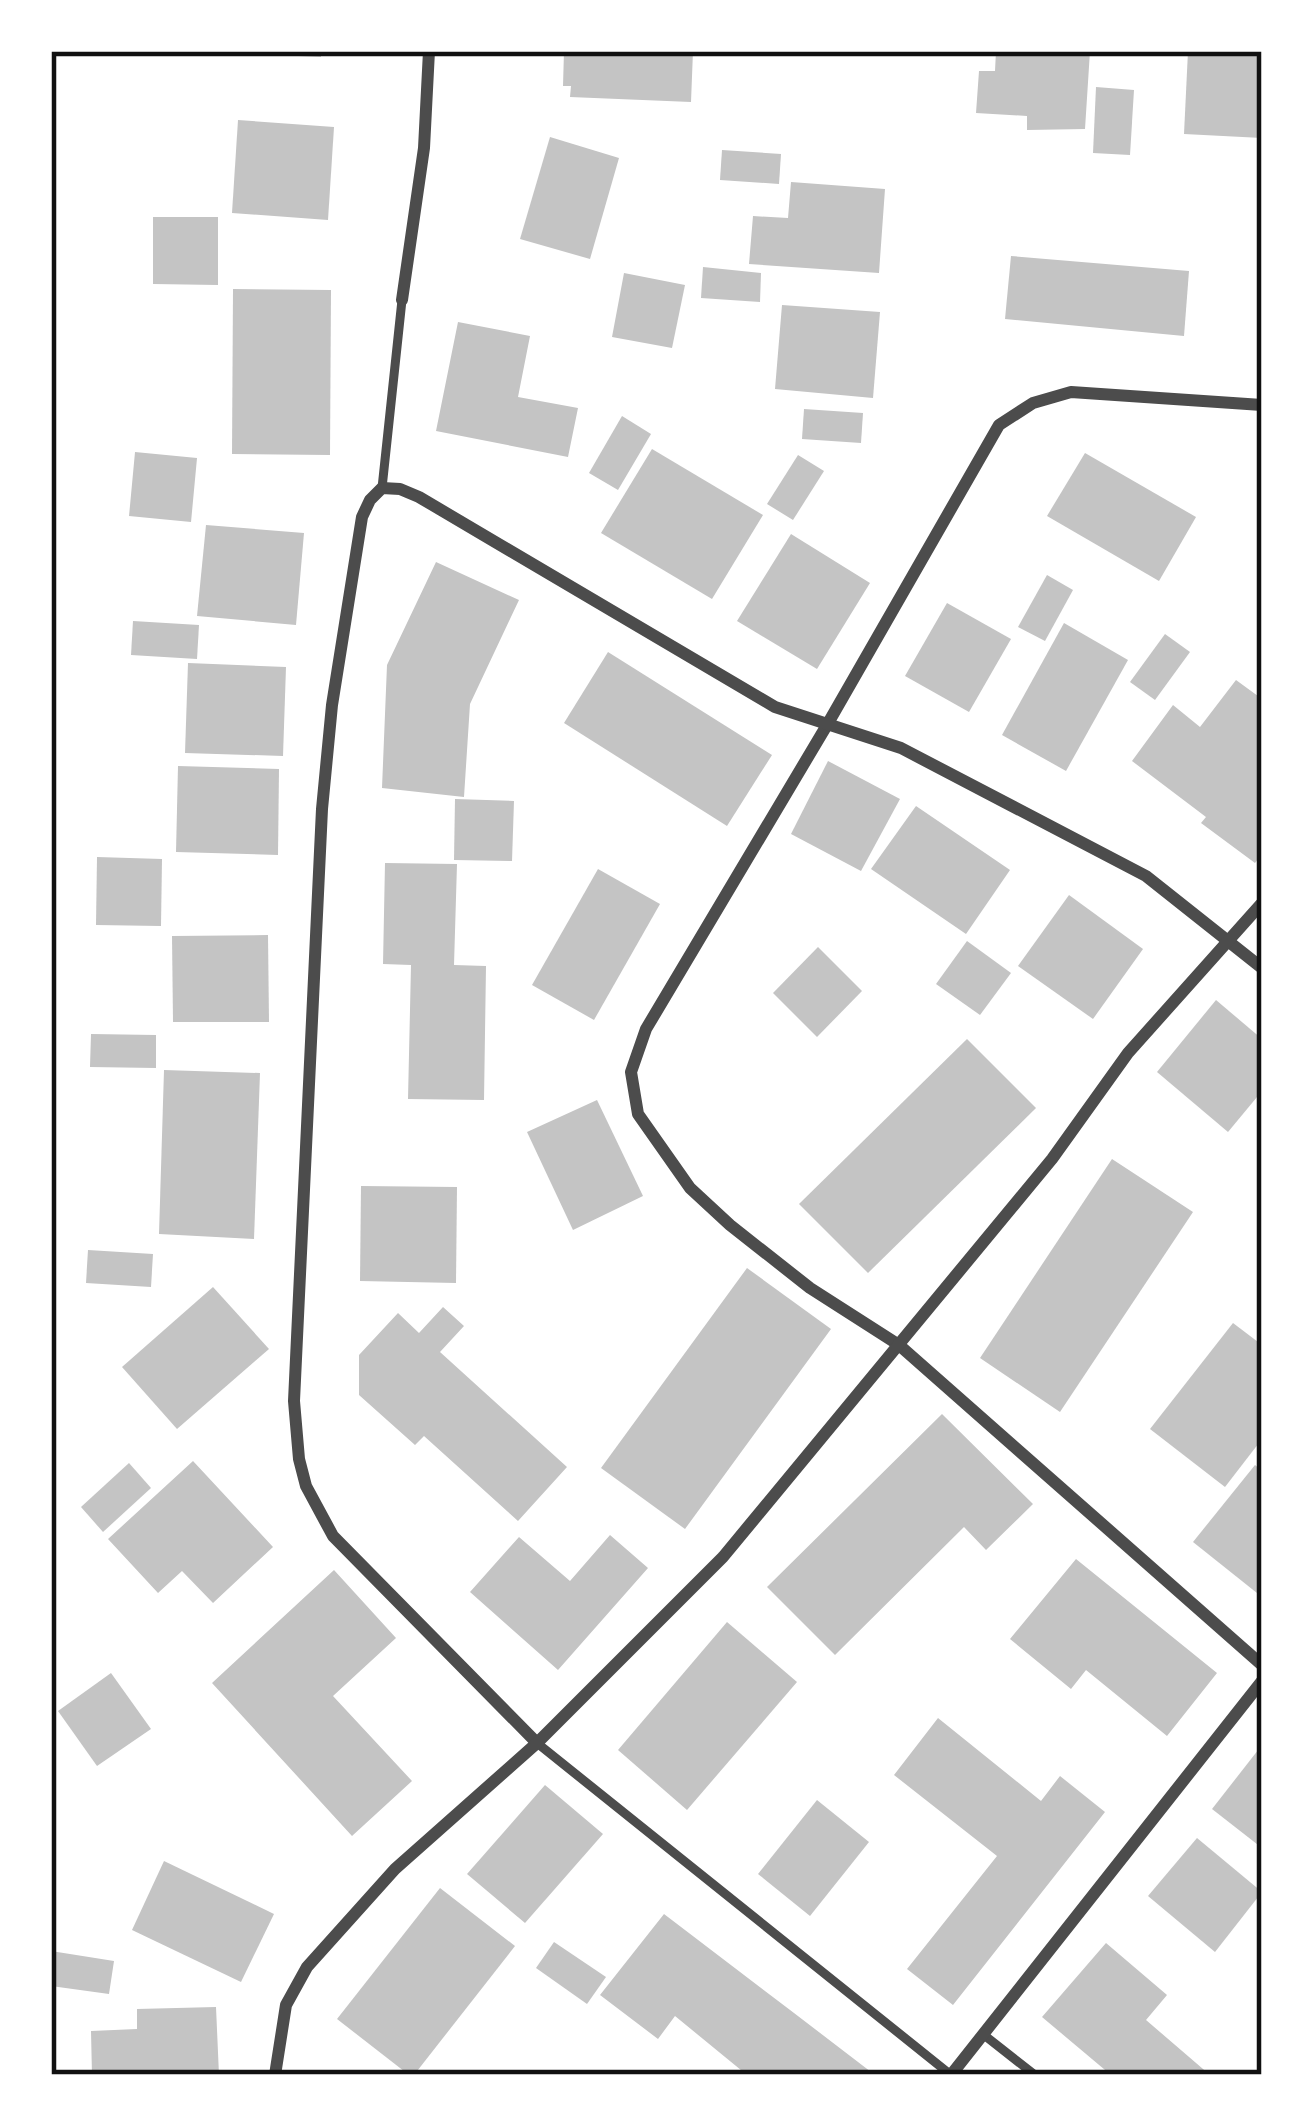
<svg xmlns="http://www.w3.org/2000/svg" width="1313" height="2126" viewBox="0 0 1313 2126" font-family="'DM Sans',sans-serif">
  <style>
    .building { fill: #c4c4c4 }
    .lines { fill: none; stroke-linecap: round; stroke-linejoin: round }
    .service { stroke: #4c4c4c; stroke-width: 9 }
    .minor { stroke: #4c4c4c; stroke-width: 12 }
    .neatline { fill: none; stroke: #111; stroke-width: 4.5 }
  </style>
  <rect width="100%" height="100%" fill="#fff"/>
  <g class="building">
    <polygon points="276,51 321,51 321,57 276,55"/>
    <polygon points="564,51 693,51 691,102 570,97 571,86 563,86"/>
    <polygon points="996,51 1090,51 1085,129 1027,130 1027,116 976,113 979,71 995,71"/>
    <polygon points="1188,51 1262,51 1262,138 1184,134"/>
    <polygon points="1096,87 1134,90 1130,155 1093,153"/>
    <polygon points="238,120 334,127 328,220 232,213"/>
    <polygon points="550,137 619,158 590,259 520,239"/>
    <polygon points="722,150 781,154 779,184 720,180"/>
    <polygon points="791,182 885,189 879,273 749,264 753,216 788,218"/>
    <polygon points="153,217 218,217 218,285 153,284"/>
    <polygon points="1011,256 1189,271 1184,336 1005,319"/>
    <polygon points="703,267 761,273 760,302 701,298"/>
    <polygon points="624,273 685,285 672,348 612,337"/>
    <polygon points="233,289 331,290 330,455 232,454"/>
    <polygon points="782,305 880,312 873,398 775,389"/>
    <polygon points="458,322 530,336 518,397 578,408 568,457 436,431"/>
    <polygon points="804,409 863,413 861,443 802,439"/>
    <polygon points="622,416 651,434 618,490 589,473"/>
    <polygon points="652,449 763,515 712,599 601,533"/>
    <polygon points="135,452 197,458 191,522 129,516"/>
    <polygon points="1085,453 1196,517 1159,581 1047,516"/>
    <polygon points="798,455 824,471 793,520 767,504"/>
    <polygon points="206,525 304,533 296,625 197,616"/>
    <polygon points="791,534 870,583 817,669 737,621"/>
    <polygon points="436,562 519,600 470,704 464,797 382,788 387,665"/>
    <polygon points="1047,575 1073,590 1045,641 1018,627"/>
    <polygon points="947,603 1011,639 969,712 905,676"/>
    <polygon points="133,621 199,625 197,659 131,655"/>
    <polygon points="1064,623 1128,660 1066,771 1002,735"/>
    <polygon points="1165,634 1190,652 1155,700 1130,682"/>
    <polygon points="608,652 772,755 727,826 564,723"/>
    <polygon points="188,663 286,667 283,756 185,753"/>
    <polygon points="1236,680 1262,699 1262,854 1255,863 1201,823 1206,817 1132,761 1173,705 1200,727"/>
    <polygon points="828,761 900,799 861,871 791,834"/>
    <polygon points="178,766 279,769 278,855 176,852"/>
    <polygon points="455,799 514,801 512,861 454,860"/>
    <polygon points="916,806 1010,870 966,934 871,869"/>
    <polygon points="97,857 162,859 161,926 96,925"/>
    <polygon points="385,863 457,864 454,965 486,966 484,1100 408,1099 411,965 383,964"/>
    <polygon points="598,869 660,904 594,1020 532,985"/>
    <polygon points="1069,895 1143,949 1093,1019 1018,966"/>
    <polygon points="268,935 269,1022 173,1022 172,936"/>
    <polygon points="967,941 1011,973 980,1015 936,984"/>
    <polygon points="818,947 862,991 817,1037 773,993"/>
    <polygon points="1216,1000 1262,1039 1262,1091 1228,1132 1157,1072"/>
    <polygon points="91,1034 156,1035 156,1068 90,1067"/>
    <polygon points="967,1039 1036,1108 868,1273 799,1204"/>
    <polygon points="164,1070 260,1073 254,1239 159,1234"/>
    <polygon points="597,1100 643,1196 573,1230 527,1132"/>
    <polygon points="1112,1159 1193,1212 1060,1412 980,1358"/>
    <polygon points="361,1186 457,1187 456,1283 360,1281"/>
    <polygon points="88,1250 153,1254 151,1287 86,1283"/>
    <polygon points="747,1268 831,1329 685,1529 601,1468"/>
    <polygon points="213,1287 269,1349 177,1429 122,1367"/>
    <polygon points="443,1307 464,1326 440,1352 567,1467 518,1521 424,1436 415,1445 359,1395 359,1355 398,1313 419,1333"/>
    <polygon points="1233,1323 1262,1345 1262,1439 1225,1487 1150,1429"/>
    <polygon points="942,1414 1033,1504 986,1550 964,1527 835,1655 767,1587"/>
    <polygon points="193,1461 273,1547 213,1603 182,1571 158,1593 108,1539"/>
    <polygon points="129,1463 151,1488 103,1532 81,1507"/>
    <polygon points="1255,1465 1262,1471 1262,1597 1193,1542"/>
    <polygon points="610,1535 648,1568 558,1670 470,1592 519,1537 570,1581"/>
    <polygon points="1076,1559 1217,1673 1167,1736 1086,1670 1071,1689 1010,1639"/>
    <polygon points="334,1570 396,1638 333,1696 412,1781 352,1836 212,1683"/>
    <polygon points="727,1622 797,1682 687,1810 618,1750"/>
    <polygon points="111,1673 151,1729 97,1766 58,1711"/>
    <polygon points="938,1718 1041,1801 1060,1776 1105,1812 953,2005 907,1969 997,1856 894,1775"/>
    <polygon points="1262,1745 1262,1848 1212,1809"/>
    <polygon points="545,1785 603,1834 525,1923 467,1874"/>
    <polygon points="817,1800 869,1842 810,1916 758,1874"/>
    <polygon points="1197,1838 1262,1892 1215,1952 1148,1896"/>
    <polygon points="164,1861 274,1914 241,1982 132,1930"/>
    <polygon points="440,1888 515,1946 414,2075 409,2075 337,2019"/>
    <polygon points="664,1914 794,2013 875,2075 747,2075 675,2016 658,2039 600,1995"/>
    <polygon points="554,1942 606,1977 587,2004 536,1968"/>
    <polygon points="1106,1943 1167,1995 1146,2020 1210,2075 1111,2075 1042,2017"/>
    <polygon points="51,1951 114,1961 109,1994 51,1986"/>
    <polygon points="216,2007 219,2075 92,2075 91,2031 137,2029 137,2009"/>
  </g>
  <g class="lines">
    <g class="service">
      <polyline points="382,488 402,300"/>
      <polyline points="537,1743 951,2075"/>
      <polyline points="984,2035 1035,2075"/>
    </g>
    <g class="minor">
      <polyline points="402,300 424,148 429,51"/>
      <polyline points="1262,405 1071,392 1033,403 999,425 827,725 646,1029 631,1072 638,1114 690,1188 730,1225 810,1288 899,1345 1262,1665"/>
      <polyline points="537,1743 333,1536 306,1486 299,1459 294,1401 322,809 332,705 362,517 370,500 382,488 400,489 419,497 775,707 901,748 1146,876 1262,968"/>
      <polyline points="275,2075 286,2005 307,1967 395,1869 537,1743 723,1557 1052,1159 1128,1053 1262,903"/>
      <polyline points="951,2075 1262,1681"/>
    </g>
  </g>
  <rect width="1313" height="2126" fill="none" stroke="#ffffff" stroke-width="108"/>
  <rect x="54" y="54" width="1205" height="2018" class="neatline"/>
</svg>
